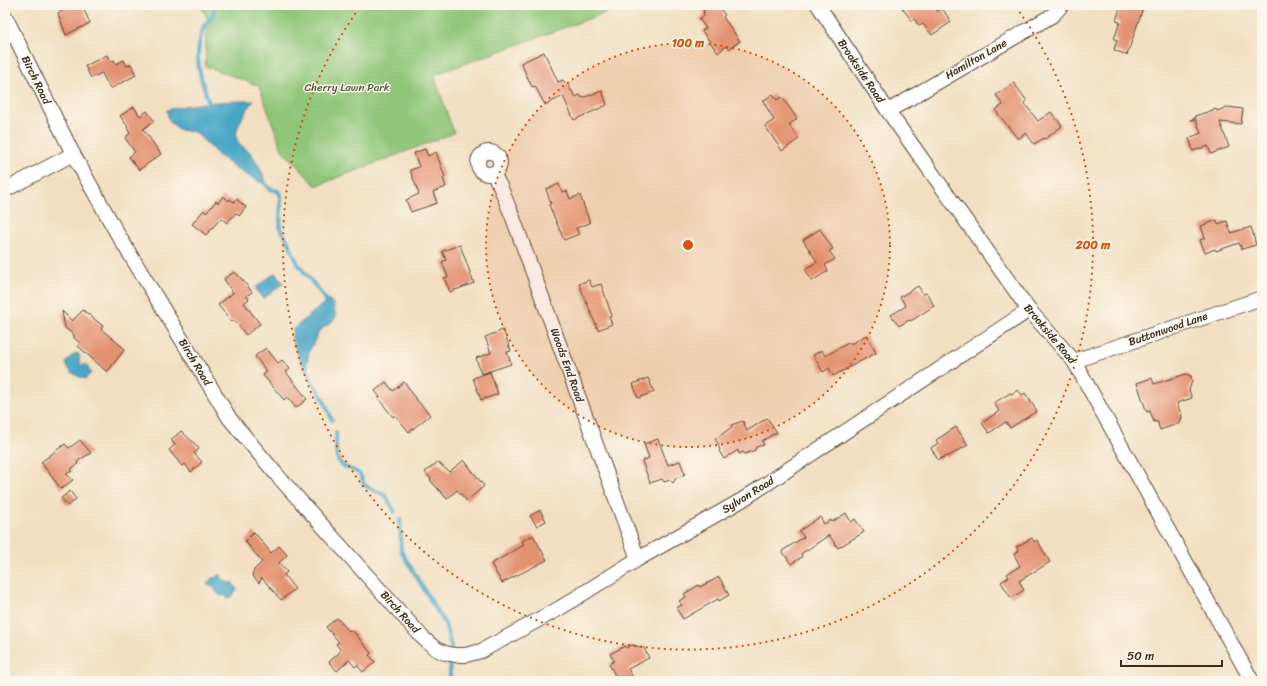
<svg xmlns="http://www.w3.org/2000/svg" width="1267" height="686" viewBox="0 0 1267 686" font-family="Sriracha,sans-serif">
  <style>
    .green { fill: #8ec577; stroke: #64784a }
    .water { fill: #47a6c6; stroke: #416872 }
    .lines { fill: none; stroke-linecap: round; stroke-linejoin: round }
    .stream { stroke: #47a6c6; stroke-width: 4 }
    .building { fill: #e49272 }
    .minor-casing { stroke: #564536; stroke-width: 16 }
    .minor { stroke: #fff; stroke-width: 14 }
    .ring { fill: none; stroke: #d7540e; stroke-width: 2; stroke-dasharray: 2 4 }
    .labels { text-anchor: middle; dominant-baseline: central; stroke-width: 3; stroke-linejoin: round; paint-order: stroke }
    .street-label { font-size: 11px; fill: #3b2a1e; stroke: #fbf7ec }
    .park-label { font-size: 11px; fill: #545839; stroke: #fbf7ec }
    .centre { fill: #d7540e; stroke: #fbf7ec; stroke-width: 2 }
    .ring-label { font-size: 12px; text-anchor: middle; font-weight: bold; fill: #d7540e; stroke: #fbf7ec; stroke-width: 3; stroke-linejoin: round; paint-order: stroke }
  </style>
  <rect width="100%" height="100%" fill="#fbf7ec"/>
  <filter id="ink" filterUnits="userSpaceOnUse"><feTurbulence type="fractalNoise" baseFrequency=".025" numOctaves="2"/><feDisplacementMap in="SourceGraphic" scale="8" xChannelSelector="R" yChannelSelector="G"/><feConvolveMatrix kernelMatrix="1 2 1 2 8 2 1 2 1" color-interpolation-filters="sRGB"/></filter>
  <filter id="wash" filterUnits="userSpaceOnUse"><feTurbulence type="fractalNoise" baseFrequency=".012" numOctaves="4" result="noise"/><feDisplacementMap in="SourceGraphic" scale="16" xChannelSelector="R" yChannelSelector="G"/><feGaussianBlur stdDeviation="0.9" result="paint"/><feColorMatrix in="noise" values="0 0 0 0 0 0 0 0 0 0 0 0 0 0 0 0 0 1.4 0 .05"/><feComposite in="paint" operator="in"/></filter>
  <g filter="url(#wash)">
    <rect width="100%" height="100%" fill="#f2dfc1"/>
    <polygon class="green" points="200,5 627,5 434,75 454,133 316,186 282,150 259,86 205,66 207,17"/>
    <g class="water">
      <path d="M234,101H254C247,110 230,132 239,143C243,148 250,150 253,156C258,163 262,172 266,181L265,183H262L244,174L219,156L195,132L180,130L172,124L168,118L167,110C188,104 212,102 234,101Z"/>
      <polygon points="275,273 284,283 263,299 255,288"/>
      <polygon points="329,299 333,304 336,317 332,322 319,331 309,352 307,364 308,370 305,371 294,346 292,336 293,329"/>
      <path d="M75,353L79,354L80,363L82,365H87L91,374L87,376L86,379C76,376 69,373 66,363L71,356H74Z"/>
      <polygon points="218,575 221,575 222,578 228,583 233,583 237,590 232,597 227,598 224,595 221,596 215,591 216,589 207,584 212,578 216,578"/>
    </g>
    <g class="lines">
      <g class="stream">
        <path d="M211,108C200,78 192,58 204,26C205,22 210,21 212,17C214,14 214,9 215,5"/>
        <polyline points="262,180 270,189 278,191 281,196 280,228 288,241 298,264 327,301 324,306"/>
        <path d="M306,366C309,380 314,384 321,395C326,402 328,412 332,420"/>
        <path d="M336,432C337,440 335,451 337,457C342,471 356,468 361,476C362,478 363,482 364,485L386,496L395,512"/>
        <polyline points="400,519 401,551 445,624 451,646 451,651"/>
        <polyline points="450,681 450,657"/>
      </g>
    </g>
    <g id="blocks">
      <g class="building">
        <polygon points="59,5 82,5 90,23 66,35 58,13 62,11"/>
        <polygon points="703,5 717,5 725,15 723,17 740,41 729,49 726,46 718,53 702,31 706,28 699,19 704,16"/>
        <polygon points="900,5 933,5 937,11 942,8 951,22 932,35 923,24 919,26 914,19 912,21"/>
        <polygon points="1121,5 1133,5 1143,8 1127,55 1114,50 1117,40 1114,39 1120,22 1116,21"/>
        <polygon points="544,52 558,82 563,80 566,84 567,83 571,91 572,91 575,97 580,95 582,98 602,91 607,105 574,120 563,96 545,105 535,86 532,87 521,63"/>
        <polygon points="107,55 110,62 114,60 116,64 124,60 127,66 131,64 136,75 110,89 102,73 91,78 85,66"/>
        <polygon points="1014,83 1027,101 1024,103 1038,121 1051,112 1062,126 1045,139 1044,138 1034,144 1026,133 1018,139 995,110 1003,105 996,95"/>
        <polygon points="773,94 777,100 782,97 797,119 789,125 799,139 782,151 765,126 774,120 763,101"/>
        <polygon points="134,107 140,116 147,111 154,121 143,129 161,154 139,170 129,157 135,152 125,138 130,133 127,128 128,127 120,116"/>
        <polygon points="1228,107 1243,109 1241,124 1220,122 1229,147 1211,154 1208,146 1193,151 1189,138 1201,133 1196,120 1190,120 1196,118 1195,116 1216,109 1217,111"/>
        <polygon points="425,149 428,156 436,152 445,177 443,178 446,187 433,192 437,203 411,212 406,200 419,194 410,170 419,167 414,153"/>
        <polygon points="559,184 562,192 567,191 570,199 580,195 590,223 576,228 579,234 564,240 549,205 551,204 546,189"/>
        <polygon points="223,196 229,201 230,199 234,202 236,199 246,207 239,216 236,213 227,223 221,218 206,235 192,224 204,210 206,213 216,201 218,203"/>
        <polygon points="1217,220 1218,224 1227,221 1231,233 1251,227 1256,245 1242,249 1239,243 1216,251 1215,249 1205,253 1200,240 1205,238 1201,226"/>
        <polygon points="820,229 833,249 829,251 835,259 825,265 828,271 812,281 805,269 817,262 803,240"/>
        <polygon points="460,245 474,283 450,292 444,278 448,277 442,262 446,260 442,251"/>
        <polygon points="234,272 240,277 252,292 246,296 249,299 244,303 260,324 246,335 234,320 232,322 218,305 233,293 224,279"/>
        <polygon points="589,280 592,287 601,284 612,316 609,317 612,324 598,330 579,284"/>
        <polygon points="918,286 923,294 926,293 928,295 934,306 914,319 910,321 909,320 899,326 891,315 906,306 900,297"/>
        <polygon points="83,310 103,326 101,329 125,349 107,372 78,346 80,343 74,338 74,335 65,328 62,311 72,321"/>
        <polygon points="503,330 510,348 511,351 507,352 511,364 481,374 476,358 491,353 485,337"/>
        <polygon points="866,335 876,353 833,376 829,368 823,372 813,355 822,350 825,356 848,343 853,343"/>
        <polygon points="266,348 278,363 282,360 290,369 286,372 307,399 296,408 287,397 284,400 263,375 267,372 255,356"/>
        <polygon points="490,372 498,394 481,400 473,378"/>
        <polygon points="1186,374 1191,376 1192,381 1189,390 1192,398 1177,403 1182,417 1180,423 1160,430 1157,421 1154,422 1150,411 1147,412 1145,407 1137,383 1152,378 1154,384"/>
        <polygon points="648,378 654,392 638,398 633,384"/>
        <polygon points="386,382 393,391 404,382 412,392 411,393 430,415 409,432 395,415 393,417 378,398 380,397 375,391"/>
        <polygon points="1018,390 1022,395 1025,393 1037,411 1010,428 1006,422 989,433 982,423 999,411 994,403 1010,393 1011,394"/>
        <polygon points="767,418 777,432 762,441 764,445 756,447 755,450 745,454 743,452 739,454 738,450 724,459 719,451 720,450 718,445 719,445 715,439 732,427 731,425 743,421 747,431"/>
        <polygon points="956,427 968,445 947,457 946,456 938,460 931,448 938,443 936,440"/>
        <polygon points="181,431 196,445 199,449 194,453 202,462 191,472 185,464 182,466 169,450 175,445 171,440"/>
        <polygon points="658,439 668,465 680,461 685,474 676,478 673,483 670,480 664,482 662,479 650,483 642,461 649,458 644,444"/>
        <polygon points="80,440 91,453 79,460 77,463 78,464 71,469 72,471 66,474 73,480 61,489 41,462 65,444 69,448"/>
        <polygon points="464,460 484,486 467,501 457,490 447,499 430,480 431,479 425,472 438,462 449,472"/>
        <polygon points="70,491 76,499 68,506 61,498"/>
        <polygon points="540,510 546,521 537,526 530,516"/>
        <polygon points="846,513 851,522 855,519 864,532 838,548 829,535 801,554 802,557 791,564 782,551 804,537 799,531 820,517 824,524 831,520 832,522"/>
        <polygon points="254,532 271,553 279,546 287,555 279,563 287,572 284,575 295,589 281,600 262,578 259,583 252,575 254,570 262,562 245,541"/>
        <polygon points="533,535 547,560 502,583 491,564 524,545 522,541"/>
        <polygon points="1032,538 1034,542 1037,540 1050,562 1019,581 1024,590 1011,598 1001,582 1009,577 1007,574 1020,566 1014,554 1019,551 1016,547"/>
        <polygon points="719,577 729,595 719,601 718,599 683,619 676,608 682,605 679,601 686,597 684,594 699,585 700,587"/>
        <polygon points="337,618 350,632 352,630 371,653 369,655 375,662 363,672 357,665 355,667 349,660 337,671 329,662 340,652 339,651 340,649 336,644 339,642 326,627"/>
        <polygon points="631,645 644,648 649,658 628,669 635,681 618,681 609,664 614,661 610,654 625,646 627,648"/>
      </g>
    </g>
  </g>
  <g filter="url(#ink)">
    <use href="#blocks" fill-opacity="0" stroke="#564536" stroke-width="1"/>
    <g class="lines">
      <defs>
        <g id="minor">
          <polyline points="818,5 888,111 1029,310 1074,361 1252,681"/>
          <polyline points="5,16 73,154 117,233 230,419 277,475 423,638 436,649 445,653 455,655 466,655 481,651 509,636 560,608 638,559 742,500 1029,310"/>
          <polyline points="888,111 1053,15 1062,5"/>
          <circle cx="489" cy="163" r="11"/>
          <polyline points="493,173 500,186 513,218 638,559"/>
          <polyline points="5,190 73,154"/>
          <polyline points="1074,361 1262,298"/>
        </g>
      </defs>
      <use href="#minor" class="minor-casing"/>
      <use href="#minor" class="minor"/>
    </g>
  </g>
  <circle cx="688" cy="245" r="202" fill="#d7540e" fill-opacity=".12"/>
  <g class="ring">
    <circle cx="688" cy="245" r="202"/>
    <path d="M1016 7A405 405 0 1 1 360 7"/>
  </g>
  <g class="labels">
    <g class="street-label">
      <text transform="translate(976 59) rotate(-30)">Hamilton Lane</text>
      <text transform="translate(861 71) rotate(56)">Brookside Road</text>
      <text transform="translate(36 80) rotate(64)">Birch Road</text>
      <text transform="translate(1168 329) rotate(-19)">Buttonwood Lane</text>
      <text transform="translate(1050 334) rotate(50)">Brookside Road</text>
      <text transform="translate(195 362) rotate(59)">Birch Road</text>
      <text transform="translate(567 365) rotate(70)">Woods End Road</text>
      <text transform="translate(748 495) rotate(-32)">Sylvan Road</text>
      <text transform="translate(400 612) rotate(48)">Birch Road</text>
    </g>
    <g class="park-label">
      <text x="347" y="87">Cherry Lawn Park</text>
    </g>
  </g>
  <circle cx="688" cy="245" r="6" class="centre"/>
  <g class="ring-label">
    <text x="688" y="47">100 m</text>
    <text x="1093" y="249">200 m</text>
  </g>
  <rect width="1267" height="686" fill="none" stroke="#fbf7ec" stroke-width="20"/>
  <path d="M1121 660v6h101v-6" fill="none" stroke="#3b2a1e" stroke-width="2"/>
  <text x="1127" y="660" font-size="12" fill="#3b2a1e" stroke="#fbf7ec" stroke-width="3" paint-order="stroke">50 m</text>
</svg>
